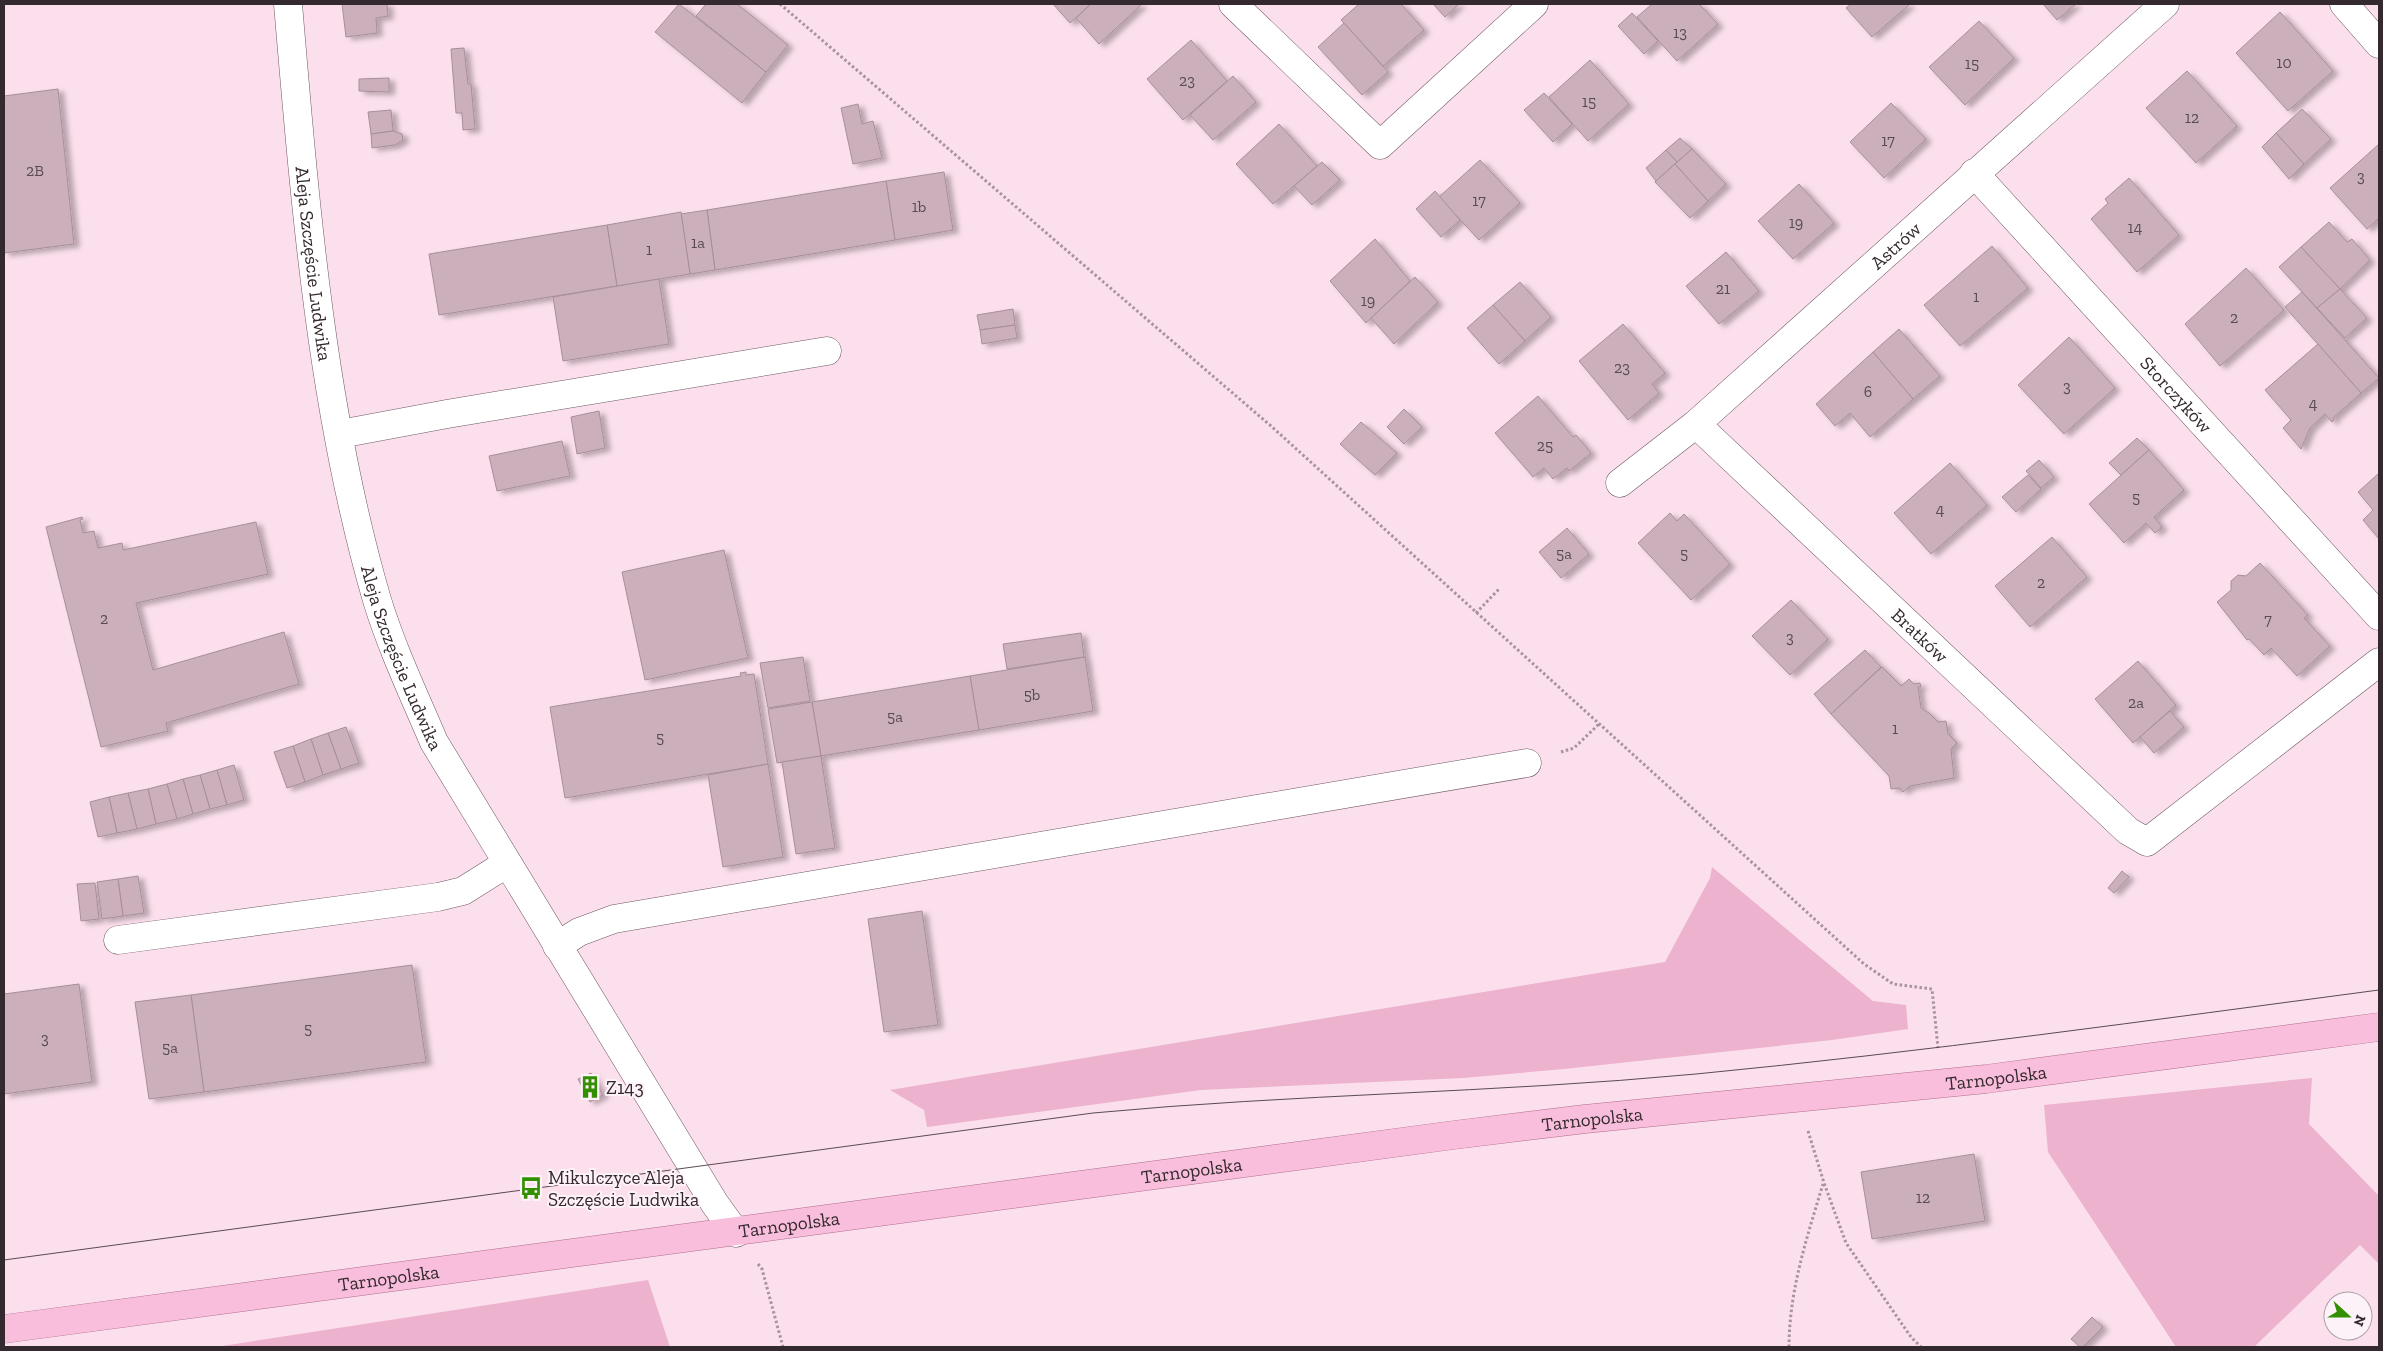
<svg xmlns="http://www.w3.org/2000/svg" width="2383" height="1351" viewBox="0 0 2383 1351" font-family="'Zilla Slab',serif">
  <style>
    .green { fill: #edb2ce }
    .building { fill: #cbb0bc; stroke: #a88e9a; filter: url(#shadow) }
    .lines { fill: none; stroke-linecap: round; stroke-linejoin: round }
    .minor-casing { stroke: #6f5862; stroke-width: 29 }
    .major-casing { stroke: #b06e8f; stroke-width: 29 }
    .path { stroke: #a7939c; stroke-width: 3; stroke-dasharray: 2.5 2.5; stroke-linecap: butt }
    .minor { stroke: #fff; stroke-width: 28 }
    .major { stroke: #f8bedb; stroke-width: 28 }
    .tram { stroke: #5a4c53; stroke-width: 1 }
    .labels { text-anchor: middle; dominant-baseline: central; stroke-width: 4; stroke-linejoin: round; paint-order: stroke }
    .number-label { font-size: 16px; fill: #594b52 }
    .street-label { font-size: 19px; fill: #33292e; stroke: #fdf2f7 }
    .poi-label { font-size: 19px; fill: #33292e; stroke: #fdf2f7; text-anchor: start }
  </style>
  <defs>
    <filter id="shadow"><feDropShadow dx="5.5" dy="3" stdDeviation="2.5" flood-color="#0004"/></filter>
  </defs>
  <rect width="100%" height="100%" fill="#fbdfec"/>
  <g class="green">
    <polygon points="1712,867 1873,1001 1906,1005 1908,1029 1832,1040 1564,1069 1463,1078 1201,1090 927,1127 924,1110 890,1090 1665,962 1710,878"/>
    <polygon points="2312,1078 2309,1124 2379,1196 2379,1264 2360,1245 2254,1347 2176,1347 2048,1152 2044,1105"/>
    <polygon points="648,1280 670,1347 216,1347"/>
  </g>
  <g class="building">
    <polygon points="342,4 387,4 388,16 376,18 377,33 346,37"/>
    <polygon points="679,4 766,72 742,103 655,32"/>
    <polygon points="706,4 737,4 788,45 766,72 696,16"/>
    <polygon points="1053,4 1091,4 1070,23"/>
    <polygon points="1091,4 1142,4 1099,44 1076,18"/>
    <polygon points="1359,4 1401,4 1424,30 1383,66 1341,20"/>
    <polygon points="1433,4 1459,4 1445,17"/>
    <polygon points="1652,4 1699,4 1718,24 1677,61 1637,17"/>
    <polygon points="1851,4 1910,4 1872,37 1846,8"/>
    <polygon points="2043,4 2076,4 2057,20"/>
    <polygon points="2280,12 2333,71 2288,111 2236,53"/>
    <polygon points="1632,13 1658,41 1644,54 1618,26"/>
    <polygon points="1979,21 2014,58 1965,105 1929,67"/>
    <polygon points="1344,23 1388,72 1362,95 1318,47"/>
    <polygon points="1191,40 1227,81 1183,120 1147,79"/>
    <polygon points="464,48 468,84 471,84 475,129 463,130 462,113 456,113 451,49"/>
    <polygon points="1590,60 1629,104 1588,141 1549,97"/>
    <polygon points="2187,71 2237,126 2196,163 2146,108"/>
    <polygon points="1233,76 1256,102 1213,140 1190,115"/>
    <polygon points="389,78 389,92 359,91 359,79"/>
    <polygon points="58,89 74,244 4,253 4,96"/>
    <polygon points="1544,93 1572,124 1553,142 1524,110"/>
    <polygon points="1891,103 1926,139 1884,178 1850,142"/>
    <polygon points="858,104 862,124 873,121 882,158 853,164 841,108"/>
    <polygon points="2302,109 2331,139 2304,164 2276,133"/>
    <polygon points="391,110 393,131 371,134 368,112"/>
    <polygon points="1279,124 1317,166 1273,204 1236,164"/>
    <polygon points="393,131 402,134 403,140 395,145 372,148 371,134"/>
    <polygon points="2276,133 2304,164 2289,179 2262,147"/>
    <polygon points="1680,138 1692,149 1677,162 1666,150"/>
    <polygon points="2379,144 2379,218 2367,229 2330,188"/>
    <polygon points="1692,149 1726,184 1708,201 1675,164"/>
    <polygon points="1666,150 1677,162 1656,181 1646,168"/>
    <polygon points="1480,160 1520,203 1479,240 1439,197"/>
    <polygon points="1322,162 1340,180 1312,205 1294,186"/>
    <polygon points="1675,164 1708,201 1690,218 1655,182"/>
    <polygon points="944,172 953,230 895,240 886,181"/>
    <polygon points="2129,178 2179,235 2137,272 2091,219 2108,203 2105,199"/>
    <polygon points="886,181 895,240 715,270 707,210"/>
    <polygon points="1799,184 1834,223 1793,259 1758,221"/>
    <polygon points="1435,191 1460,220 1441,237 1416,209"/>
    <polygon points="707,210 715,270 690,274 681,214"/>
    <polygon points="681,212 690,274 617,286 607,225"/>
    <polygon points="2329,222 2347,242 2352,239 2370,260 2340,289 2301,247"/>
    <polygon points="607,225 617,286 439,315 429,254"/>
    <polygon points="1375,239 1410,281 1366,323 1330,281"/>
    <polygon points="1992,246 2028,288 1960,346 1924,305"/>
    <polygon points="2301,247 2340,289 2317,308 2279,267"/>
    <polygon points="1726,252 1759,291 1719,324 1686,286"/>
    <polygon points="2246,268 2284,310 2220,366 2185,324"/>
    <polygon points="1415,277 1438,302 1394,344 1371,318"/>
    <polygon points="659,279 669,344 563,361 553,297"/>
    <polygon points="1520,282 1551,317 1525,341 1493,305"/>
    <polygon points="2340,289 2367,318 2345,338 2317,308"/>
    <polygon points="2302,292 2379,378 2361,393 2285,307"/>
    <polygon points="1493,305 1525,341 1499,364 1467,328"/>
    <polygon points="1013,309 1015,325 980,330 977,315"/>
    <polygon points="1623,324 1665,373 1652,384 1659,393 1628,420 1579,361"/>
    <polygon points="1015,325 1017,338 982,344 980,330"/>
    <polygon points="1899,329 1940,376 1913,399 1873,352"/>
    <polygon points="2069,337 2115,388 2064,434 2018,385"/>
    <polygon points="2318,344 2361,393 2333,418 2334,420 2332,422 2325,414 2310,428 2301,449 2283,428 2291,420 2265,390"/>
    <polygon points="1873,352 1913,399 1870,437 1850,413 1835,426 1816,404"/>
    <polygon points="1538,396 1573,437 1576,435 1591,453 1569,471 1567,468 1553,479 1544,468 1533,477 1495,433"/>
    <polygon points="1404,409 1422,427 1404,444 1387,427"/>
    <polygon points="599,411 605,448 577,454 571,417"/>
    <polygon points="1361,422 1397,453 1375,475 1340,444"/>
    <polygon points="2137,438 2149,450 2121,475 2109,463"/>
    <polygon points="562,441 570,476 497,491 489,456"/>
    <polygon points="2149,450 2184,490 2154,517 2162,527 2155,533 2146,523 2124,543 2089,504"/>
    <polygon points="2039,460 2054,477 2041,488 2026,471"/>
    <polygon points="1950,463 1987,505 1931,554 1894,513"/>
    <polygon points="2379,473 2379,539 2363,520 2373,510 2358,492"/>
    <polygon points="2028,475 2041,489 2016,512 2002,497"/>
    <polygon points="1670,513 1677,521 1684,514 1730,564 1691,600 1638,543"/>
    <polygon points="82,517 83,519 80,520 83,533 94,531 98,548 122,543 123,550 256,522 268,574 136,603 153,670 284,632 299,684 166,723 168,731 101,747 46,527"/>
    <polygon points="1567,528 1589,554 1561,578 1539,552"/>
    <polygon points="2052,537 2087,577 2030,627 1995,586"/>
    <polygon points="724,550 748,658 645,680 622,572"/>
    <polygon points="2260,563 2308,615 2304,618 2330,646 2297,676 2271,648 2264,655 2249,639 2247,640 2217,602 2231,590 2231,581 2238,575 2246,576"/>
    <polygon points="1791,600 1828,639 1790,675 1752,636"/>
    <polygon points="1081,633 1084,657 1007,669 1003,644"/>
    <polygon points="1865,650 1881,667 1831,714 1814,694"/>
    <polygon points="803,657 810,701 768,708 760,663"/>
    <polygon points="1085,657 1093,711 979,730 970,676"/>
    <polygon points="2138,661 2176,705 2133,743 2095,699"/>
    <polygon points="1882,667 1901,686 1909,679 1914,684 1920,683 1921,687 1918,687 1921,708 1929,713 1938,722 1946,721 1948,734 1957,743 1951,749 1954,778 1910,786 1903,792 1900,788 1891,789 1889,776 1831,714"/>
    <polygon points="746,672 746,675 754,674 768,764 565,798 550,707 741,676 740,673"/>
    <polygon points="970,676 979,730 821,756 812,702"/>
    <polygon points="812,702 821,756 777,763 768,709"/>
    <polygon points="2170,711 2184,727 2154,753 2140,737"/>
    <polygon points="346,727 359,763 341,769 328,733"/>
    <polygon points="328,733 341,769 323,775 311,739"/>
    <polygon points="311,739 323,775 305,782 293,746"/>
    <polygon points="293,746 305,782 287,788 274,752"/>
    <polygon points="821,756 835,848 796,854 782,762"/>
    <polygon points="768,764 783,857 723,867 708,775"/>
    <polygon points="234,765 244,800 227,805 217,770"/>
    <polygon points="217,770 227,805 210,809 200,775"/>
    <polygon points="200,775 210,809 193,814 183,779"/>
    <polygon points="183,779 193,814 177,819 167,784"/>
    <polygon points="167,784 177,819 156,824 148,789"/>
    <polygon points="148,789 156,824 137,829 128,793"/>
    <polygon points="128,793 137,829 117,833 109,797"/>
    <polygon points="109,797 117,833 98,837 90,802"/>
    <polygon points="2122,871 2129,877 2114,893 2108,888"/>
    <polygon points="138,876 144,913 123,916 118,879"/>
    <polygon points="118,879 123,916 102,919 97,882"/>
    <polygon points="95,883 99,919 81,921 77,884"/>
    <polygon points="922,911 938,1025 884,1032 868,919"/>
    <polygon points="412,965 426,1062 204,1092 191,995"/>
    <polygon points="79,984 92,1082 4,1094 4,994"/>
    <polygon points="191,995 204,1092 149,1099 135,1002"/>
    <polygon points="591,1073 603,1095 590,1102 578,1079"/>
    <polygon points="1974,1154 1985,1221 1872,1239 1861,1172"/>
    <polygon points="2092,1317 2103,1327 2083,1347 2080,1347 2071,1339"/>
  </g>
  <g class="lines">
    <defs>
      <g id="minor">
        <path id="s1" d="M288,4C305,203 321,408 377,600C392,649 414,695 434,742L715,1204L736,1233"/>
        <polyline points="1233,4 1380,145 1534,4"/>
        <polyline points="2344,4 2379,44"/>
        <path id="s2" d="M1974,173L2379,616"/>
        <path id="s3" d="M1696,424L2128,831L2147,842L2379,662"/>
        <polyline points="340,434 447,414 827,351"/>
        <path id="s4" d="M1620,483L1696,424L2165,4"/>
        <polyline points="118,940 438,897 463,891 506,864"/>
        <polyline points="557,946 579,932 614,919 1527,763"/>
      </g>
      <g id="major">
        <path id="s5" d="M4,1329L1454,1135L1585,1119L1986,1079L2379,1027"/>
      </g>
    </defs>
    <use href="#minor" class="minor-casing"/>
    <use href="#major" class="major-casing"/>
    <g class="path">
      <polyline points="780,4 1271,426 1864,964 1893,984 1932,989 1938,1048"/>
      <polyline points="1476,613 1499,589"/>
      <polyline points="1561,752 1574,748 1599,724"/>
      <polyline points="1808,1131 1824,1183 1846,1243 1911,1337 1921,1347"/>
      <polyline points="758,1264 762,1269 783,1347"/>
      <path d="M1789,1347C1789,1291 1807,1237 1823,1184"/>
    </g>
    <use href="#minor" class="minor"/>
    <use href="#major" class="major"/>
    <path class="tram" d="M4,1260L1093,1113C1293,1094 1495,1093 1696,1074C1924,1052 2152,1020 2379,990"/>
  </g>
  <defs>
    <symbol id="building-bare" viewBox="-9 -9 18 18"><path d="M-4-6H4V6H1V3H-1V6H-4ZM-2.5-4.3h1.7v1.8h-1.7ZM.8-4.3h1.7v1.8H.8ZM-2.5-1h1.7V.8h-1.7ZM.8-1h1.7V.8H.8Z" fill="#338f02" stroke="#fdf2f7" stroke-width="2.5" paint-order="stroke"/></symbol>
    <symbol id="bus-bare" viewBox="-9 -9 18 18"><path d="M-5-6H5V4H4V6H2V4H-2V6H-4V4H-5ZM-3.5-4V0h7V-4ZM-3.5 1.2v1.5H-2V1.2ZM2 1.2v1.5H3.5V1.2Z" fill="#338f02" stroke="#fdf2f7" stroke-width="2.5" paint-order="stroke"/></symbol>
  </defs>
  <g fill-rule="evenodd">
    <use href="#building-bare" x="574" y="1071" width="32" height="32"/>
    <use href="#bus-bare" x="515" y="1172" width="32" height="32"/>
  </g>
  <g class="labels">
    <g class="number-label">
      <text x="1680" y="32">13</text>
      <text x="2284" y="62">10</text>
      <text x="1972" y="63">15</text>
      <text x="1187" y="80">23</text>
      <text x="1589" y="101">15</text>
      <text x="2192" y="117">12</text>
      <text x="1888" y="140">17</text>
      <text x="35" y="170">2B</text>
      <text x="2361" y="176">3</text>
      <text x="1479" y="200">17</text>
      <text x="919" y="206">1b</text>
      <text x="1796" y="222">19</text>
      <text x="2135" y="227">14</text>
      <text x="698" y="242">1a</text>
      <text x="649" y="249">1</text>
      <text x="1723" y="288">21</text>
      <text x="1976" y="296">1</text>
      <text x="1368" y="300">19</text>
      <text x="2234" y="317">2</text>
      <text x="1622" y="367">23</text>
      <text x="2067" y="386">3</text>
      <text x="1868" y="391">6</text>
      <text x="2313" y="403">4</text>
      <text x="1545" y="445">25</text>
      <text x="2136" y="497">5</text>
      <text x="1940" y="509">4</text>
      <text x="1564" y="553">5a</text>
      <text x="1684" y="553">5</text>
      <text x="2041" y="582">2</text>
      <text x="104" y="618">2</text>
      <text x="2268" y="619">7</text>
      <text x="1790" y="637">3</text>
      <text x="1032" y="694">5b</text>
      <text x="2136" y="702">2a</text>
      <text x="895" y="716">5a</text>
      <text x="1895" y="728">1</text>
      <text x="660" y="737">5</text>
      <text x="308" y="1028">5</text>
      <text x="45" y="1038">3</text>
      <text x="170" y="1047">5a</text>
      <text x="1923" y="1197">12</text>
    </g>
    <g class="street-label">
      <text stroke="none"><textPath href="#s4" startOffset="364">Astrów</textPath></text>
      <text stroke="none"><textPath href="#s1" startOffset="261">Aleja Szczęście Ludwika</textPath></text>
      <text stroke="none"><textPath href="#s2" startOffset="300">Storczyków</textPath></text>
      <text stroke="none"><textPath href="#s3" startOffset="308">Bratków</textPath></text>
      <text stroke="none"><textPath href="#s1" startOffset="666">Aleja Szczęście Ludwika</textPath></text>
      <text stroke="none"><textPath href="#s5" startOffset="2008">Tarnopolska</textPath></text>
      <text stroke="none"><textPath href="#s5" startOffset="1602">Tarnopolska</textPath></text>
      <text stroke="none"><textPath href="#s5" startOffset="1198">Tarnopolska</textPath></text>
      <text stroke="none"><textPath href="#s5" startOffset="792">Tarnopolska</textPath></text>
      <text stroke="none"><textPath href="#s5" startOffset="388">Tarnopolska</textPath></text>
    </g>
    <g class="poi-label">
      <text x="606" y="1087">Z143</text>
      <text x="548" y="1177">Mikulczyce Aleja<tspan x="548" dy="22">Szczęście Ludwika</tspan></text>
    </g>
  </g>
  <rect width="2383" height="1351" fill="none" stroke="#33292e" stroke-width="10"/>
  <g transform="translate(2348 1316) rotate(111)"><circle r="24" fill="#fdf2f7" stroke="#aca2a7"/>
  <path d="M0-4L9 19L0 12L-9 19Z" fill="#338f02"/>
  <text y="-8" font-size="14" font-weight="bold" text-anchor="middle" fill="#33292e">N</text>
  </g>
</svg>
